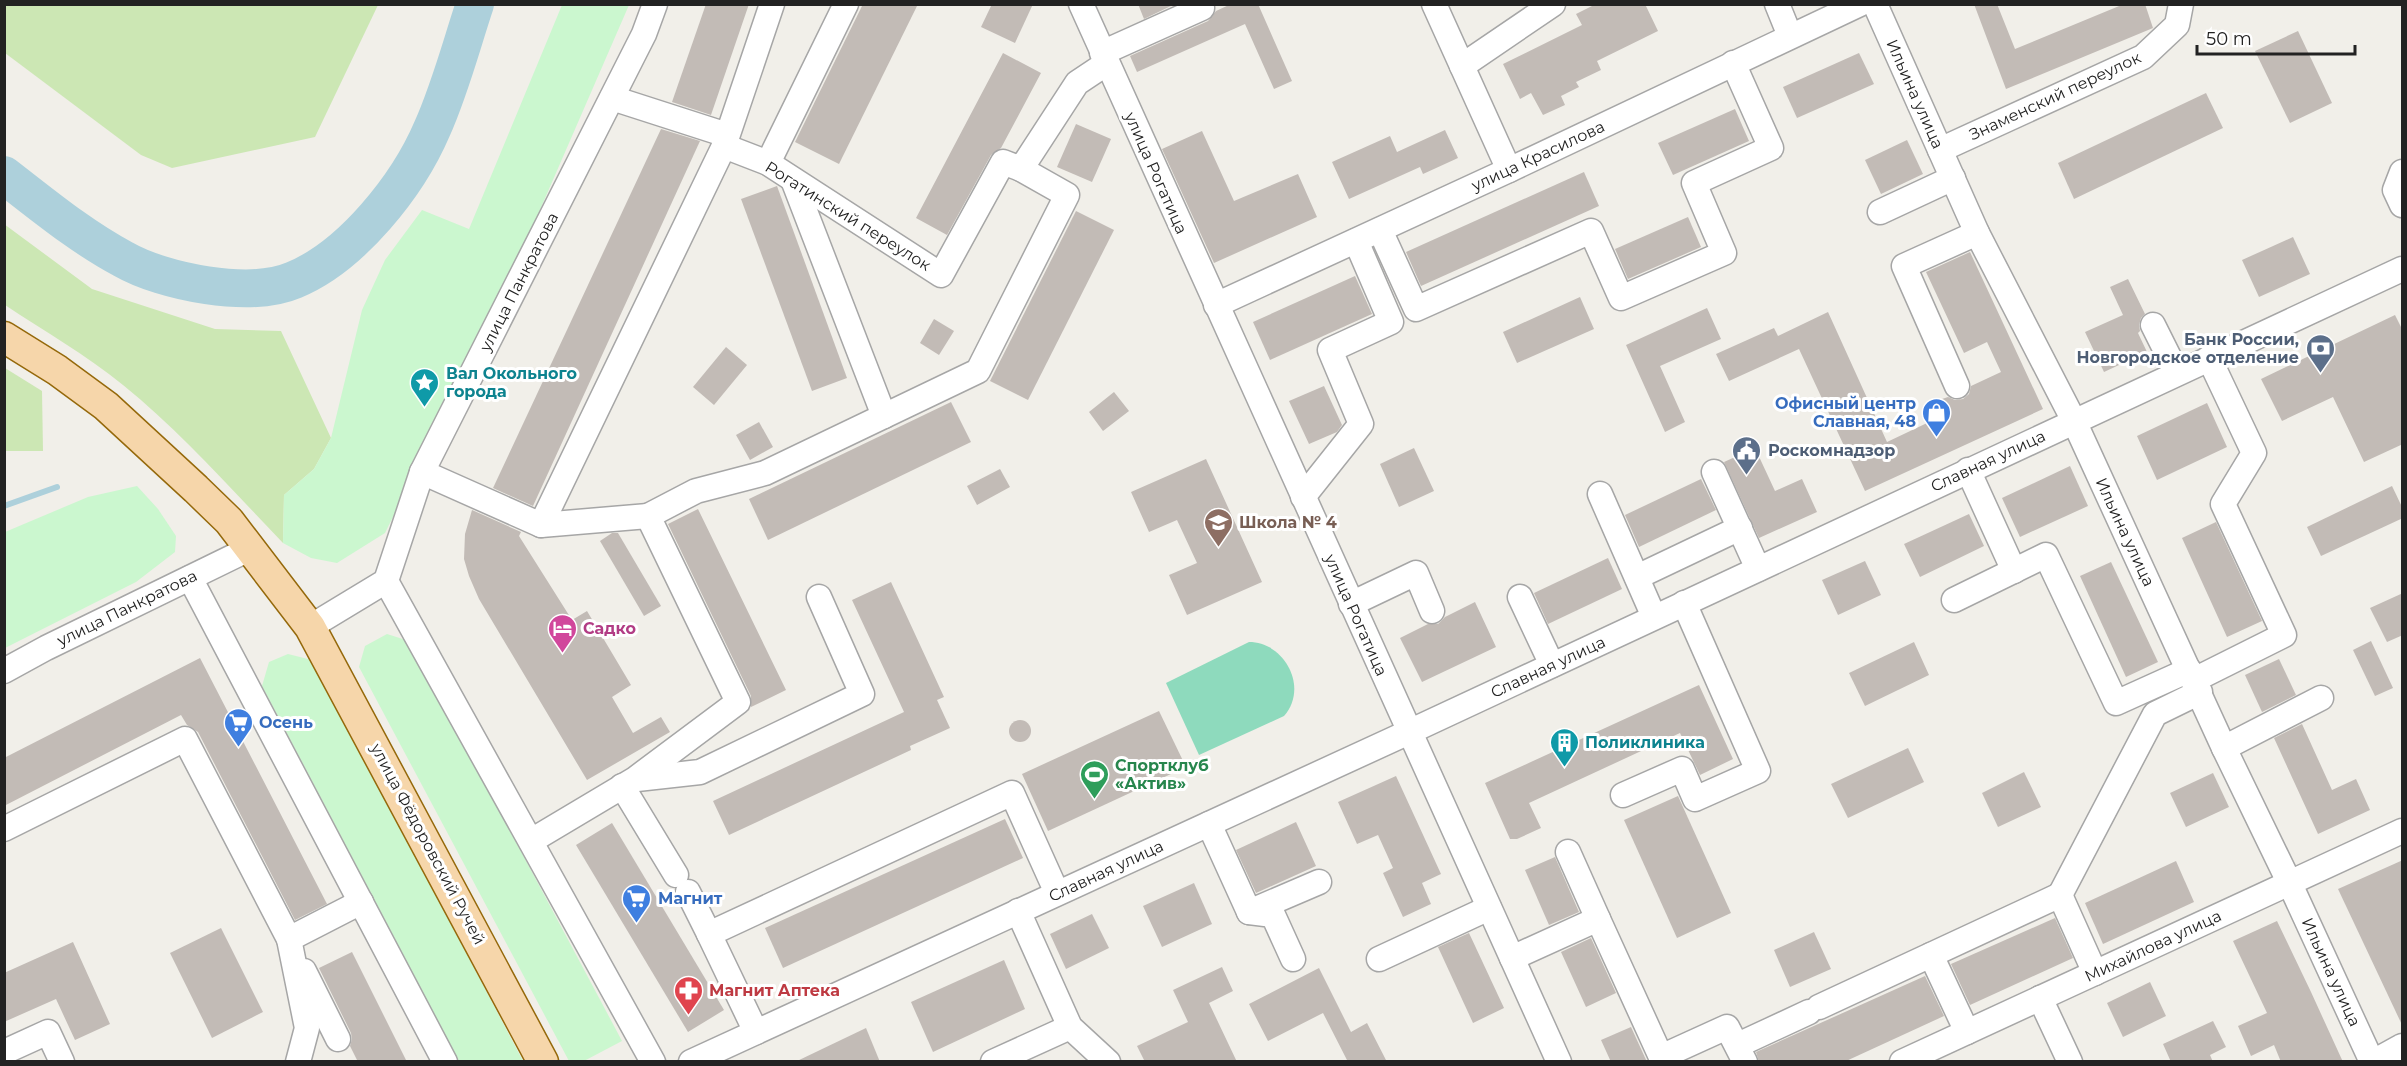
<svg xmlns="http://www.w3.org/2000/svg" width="2407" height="1066" viewBox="0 0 2407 1066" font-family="Montserrat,sans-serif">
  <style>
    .grass { fill: #cce7b4 }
    .park { fill: #cbf7cf }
    .pitch { fill: #8edabd }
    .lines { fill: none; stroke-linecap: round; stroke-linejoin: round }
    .stream { stroke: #add0db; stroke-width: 6 }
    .river { stroke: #add0db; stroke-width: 38 }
    .building { fill: #c2bbb6 }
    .minor-casing { stroke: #a6a6a6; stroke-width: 27 }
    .major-casing { stroke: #95690b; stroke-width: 33 }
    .minor { stroke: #fff; stroke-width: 24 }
    .major { stroke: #f6d6aa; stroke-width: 30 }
    .labels { text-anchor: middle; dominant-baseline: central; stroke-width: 6; stroke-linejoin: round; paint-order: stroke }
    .street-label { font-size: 16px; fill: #222; stroke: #fff }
    .service-label { font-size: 16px; font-weight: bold; fill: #4e5e75; stroke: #fff; text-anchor: end }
    .culture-label { font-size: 16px; font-weight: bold; fill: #0d838f; stroke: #fff; text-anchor: start }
    .shop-label { font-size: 16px; font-weight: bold; fill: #366cbe; stroke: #fff; text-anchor: start }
    .education-label { font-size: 16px; font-weight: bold; fill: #785e54; stroke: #fff; text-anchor: start }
    .hotel-label { font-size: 16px; font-weight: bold; fill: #b23c85; stroke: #fff; text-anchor: start }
    .leisure-label { font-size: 16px; font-weight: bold; fill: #27864d; stroke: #fff; text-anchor: start }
    .health-label { font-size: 16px; font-weight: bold; fill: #be3a42; stroke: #fff; text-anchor: start }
  </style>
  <rect width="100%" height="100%" fill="#f1efe9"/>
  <g class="grass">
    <polygon points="4,5 5,4 378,5 315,137 172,168 141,155 5,53"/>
    <path d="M4,224L92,289L215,329L281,331L331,438L314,469L284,495L283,543C232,490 181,432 123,385C86,355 44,331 5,305Z"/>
    <polygon points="5,368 42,391 43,451 5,451"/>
  </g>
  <g class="park">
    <polygon points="562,5 629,5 496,311 385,533 337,563 311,558 283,543 284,495 314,469 331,438 362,310 385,260 422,210 469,229"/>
    <polygon points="137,486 158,509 176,536 175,552 136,582 5,648 5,532 88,497"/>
    <polygon points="387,634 409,641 622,1041 584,1061 569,1061 359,667 365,646"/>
    <polygon points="288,654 312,660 523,1061 459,1061 262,686 269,662"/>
  </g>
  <path class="pitch" d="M1249,642C1285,642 1309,688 1284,716L1199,755L1166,683Z"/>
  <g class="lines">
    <polyline class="stream" points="4,506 57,487"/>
    <path class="river" d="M4,175C43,205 80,236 123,259C163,282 250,299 294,280C352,256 408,185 432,129C450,89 461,46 475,4"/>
  </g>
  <g class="building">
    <polygon points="706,4 749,4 711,115 672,102"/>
    <polygon points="863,4 918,4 839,164 795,142"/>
    <polygon points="992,4 1033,4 1015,43 981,27"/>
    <polygon points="1138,4 1175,4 1144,19"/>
    <polygon points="1231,4 1258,4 1292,81 1274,89 1245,24 1137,72 1130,56 1208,21 1216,11"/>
    <polygon points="1596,4 1645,4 1658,31 1597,61 1601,70 1576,82 1579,87 1561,96 1565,105 1543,115 1531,93 1520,99 1503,64 1582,25 1576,14"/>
    <polygon points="1974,4 1997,4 2015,49 2124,4 2145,4 2153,28 2006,89"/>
    <polygon points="2298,31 2332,103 2290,123 2255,51"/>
    <polygon points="1003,53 1041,73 1001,148 991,155 947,235 916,218"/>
    <polygon points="1859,53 1874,84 1797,118 1783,87"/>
    <polygon points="2206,93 2223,128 2074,199 2058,163"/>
    <polygon points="1735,109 1749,141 1673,175 1658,143"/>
    <polygon points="1076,124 1111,139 1092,182 1057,167"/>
    <polygon points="661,129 700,141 533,506 493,488"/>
    <polygon points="1445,130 1458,158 1423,174 1420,167 1349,199 1332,162 1390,136 1397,152"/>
    <polygon points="1202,131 1234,201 1298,174 1317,217 1214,263 1162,149"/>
    <polygon points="1907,140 1923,174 1881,194 1865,160"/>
    <polygon points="1584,172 1599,206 1421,286 1406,252"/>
    <polygon points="777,186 847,378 812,391 741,199"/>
    <polygon points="1076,211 1114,230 1028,400 990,381"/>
    <polygon points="1688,217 1701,247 1628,279 1615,249"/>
    <polygon points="2293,237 2310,274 2259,297 2242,260"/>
    <polygon points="1970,252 2043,409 1865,491 1799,349 1729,381 1716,354 1774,328 1778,336 1828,312 1887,442 1946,414 1939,400 1948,397 1955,400 1963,399 1969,394 1971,386 2001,372 1987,342 1964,353 1926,272"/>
    <polygon points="1355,276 1372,314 1270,360 1253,322"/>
    <polygon points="2128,279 2145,314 2141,318 2139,325 2140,331 2138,333 2147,352 2104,372 2085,332 2123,315 2110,287"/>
    <polygon points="1580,297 1594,329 1517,363 1503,332"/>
    <polygon points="1707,308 1721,339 1660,366 1685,422 1665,432 1626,345"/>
    <polygon points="2395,315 2403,331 2403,444 2364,462 2333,397 2282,421 2261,379"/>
    <polygon points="934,319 954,331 939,355 920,343"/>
    <polygon points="726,347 747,365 714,405 693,387"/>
    <polygon points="1324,386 1342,425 1337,432 1309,444 1289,401"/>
    <polygon points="1114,392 1129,411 1103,431 1089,412"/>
    <polygon points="951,402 971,442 768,540 749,499"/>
    <polygon points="2207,403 2227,447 2157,480 2137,436"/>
    <polygon points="759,422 773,447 750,460 736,435"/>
    <polygon points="1414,448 1434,491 1399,507 1380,464"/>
    <polygon points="1755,448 1775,491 1802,479 1817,512 1759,538 1724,462"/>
    <polygon points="1206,459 1262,582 1187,615 1169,575 1197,563 1177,520 1149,532 1131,492"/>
    <polygon points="2070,466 2088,506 2020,537 2002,498"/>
    <polygon points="1000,469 1010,487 977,505 967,486"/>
    <polygon points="1701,479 1716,510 1639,547 1625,515"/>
    <polygon points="2392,486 2403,509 2403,518 2321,556 2307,527"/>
    <polygon points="698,509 786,690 751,707 751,696 668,524"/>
    <polygon points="472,510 521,532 519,536 572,620 587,611 631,685 612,697 633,733 661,717 670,732 587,780 479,599 469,576 464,559 465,534"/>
    <polygon points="1969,514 1984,546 1920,577 1904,544"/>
    <polygon points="2216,522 2262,621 2227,637 2182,538"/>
    <polygon points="612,533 618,533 661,606 644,616 600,541"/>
    <polygon points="1608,558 1622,589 1548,624 1534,593"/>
    <polygon points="1865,561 1881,595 1838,615 1822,580"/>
    <polygon points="2111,562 2158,662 2126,677 2080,576"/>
    <polygon points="891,582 944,697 937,700 950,728 910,746 911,750 729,835 713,801 904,712 852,600"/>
    <polygon points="2403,593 2403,635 2387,642 2370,608"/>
    <polygon points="1475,602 1496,647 1422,682 1400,638 1428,624 1438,624 1445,617"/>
    <polygon points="2371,641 2393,688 2375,696 2353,650"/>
    <polygon points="1914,642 1929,675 1865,706 1849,673"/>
    <polygon points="200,658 327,904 295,920 198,732 187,725 181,715 4,806 4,758"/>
    <polygon points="2279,659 2296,695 2262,712 2245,675"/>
    <polygon points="1699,685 1733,759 1700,775 1680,733 1529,803 1541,828 1517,839 1510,839 1485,783"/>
    <polygon points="1159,711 1186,767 1048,831 1022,774"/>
    <circle cx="1020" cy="731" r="11"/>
    <polygon points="2302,724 2332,790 2356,779 2370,810 2318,834 2274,738"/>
    <polygon points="1908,748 1924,782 1848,818 1831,784"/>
    <polygon points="2024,772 2041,807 1998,827 1982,793"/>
    <polygon points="2213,773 2229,807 2186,827 2170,793"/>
    <polygon points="1396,776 1441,874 1422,883 1431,904 1403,917 1383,873 1393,868 1378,835 1357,844 1338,802"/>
    <polygon points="1678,796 1731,913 1677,938 1624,820"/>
    <polygon points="1005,819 1023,858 783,968 765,928"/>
    <polygon points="1296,822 1316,866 1256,893 1236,850"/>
    <polygon points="612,823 724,1010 688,1032 576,845"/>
    <polygon points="1555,857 1579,912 1549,925 1525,870"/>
    <polygon points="2403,860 2403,1027 2338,889"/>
    <polygon points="2176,861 2194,902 2103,944 2085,903"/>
    <polygon points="1194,883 1212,924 1162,947 1143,906"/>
    <polygon points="1092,914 1109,948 1066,969 1050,934"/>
    <polygon points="2055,918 2073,958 1970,1005 1951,964"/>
    <polygon points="2277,921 2311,992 2343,1062 2281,1062 2274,1045 2251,1056 2238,1026 2267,1013 2233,941"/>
    <polygon points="221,928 263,1012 212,1038 170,953"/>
    <polygon points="1814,932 1831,969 1790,987 1774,950"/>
    <polygon points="1469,933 1504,1008 1473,1023 1438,947"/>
    <polygon points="1591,938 1616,993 1586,1007 1561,952"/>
    <polygon points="73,942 110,1024 75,1040 56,999 4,1022 4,973"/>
    <polygon points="352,952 407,1062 358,1062 350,1046 352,1039 351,1033 319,968"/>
    <polygon points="1004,960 1025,1009 933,1052 911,1002"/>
    <polygon points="1222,967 1233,991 1209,1003 1237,1062 1145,1062 1137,1046 1188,1022 1173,990"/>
    <polygon points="1319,968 1351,1032 1367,1023 1387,1062 1348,1062 1323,1013 1268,1041 1249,1004"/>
    <polygon points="1925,976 1944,1016 1844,1062 1759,1062 1756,1052"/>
    <polygon points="2150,982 2166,1016 2123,1037 2107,1003"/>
    <polygon points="2213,1021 2226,1047 2210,1055 2213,1062 2171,1062 2163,1044"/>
    <polygon points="1631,1027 1647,1062 1611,1062 1601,1040"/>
    <polygon points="866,1028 880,1062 795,1062"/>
  </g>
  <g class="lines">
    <defs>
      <g id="minor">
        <polyline points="1081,4 1559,1062"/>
        <polyline points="1434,4 1509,170"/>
        <polyline points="1777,4 1790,36"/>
        <polyline points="1875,4 1977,233 2074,421 2224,748 2290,884 2372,1062"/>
        <polyline points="1102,53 1202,8 1201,4"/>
        <polyline points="1462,66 1553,4"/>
        <polyline points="612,98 727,135"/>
        <polyline points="724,146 768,163 941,275 1003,162 1021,169 1077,83 1107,63"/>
        <polyline points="1940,150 2143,57 2177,25 2181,4"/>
        <polyline points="768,163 846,4"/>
        <polyline points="2402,172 2395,190 2402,205"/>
        <polyline points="793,180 884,416"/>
        <polyline points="1880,212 1953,178"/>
        <polyline points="1380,230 1416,309 1591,231 1621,298 1724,253 1694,183 1771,148 1733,63"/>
        <polyline points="1216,305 1509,170 1860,4"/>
        <polyline points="2153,325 2177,373"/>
        <polyline points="1957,386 1904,266 1977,233"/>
        <polyline points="1968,470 2014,571"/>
        <polyline points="422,472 541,525 648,516"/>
        <polyline points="1714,472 1758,569"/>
        <polyline points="1600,494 1654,617"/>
        <polyline points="1303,497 1361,424 1330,350 1391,322 1356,241"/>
        <polyline points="541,525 724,146 772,4"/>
        <polyline points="1637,577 1740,528"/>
        <polyline points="190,578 445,1062"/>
        <polyline points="386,581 653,1062"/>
        <polyline points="1520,597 1552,665"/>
        <polyline points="1954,600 2046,555 2116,703 2189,670"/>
        <polyline points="1351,604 1416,573 1432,611"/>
        <polyline points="310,627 386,581 422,472 644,34 655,4"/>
        <polyline points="4,671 46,648 251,548"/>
        <polyline points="2194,680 2284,635 2223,504 2254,453 2209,358"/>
        <polyline points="2224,748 2321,698"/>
        <polyline points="637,779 700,772 862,694 819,597"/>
        <polyline points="622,786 676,875"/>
        <polyline points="1623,795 1682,769 1695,799 1758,771 1684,603"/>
        <polyline points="1209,824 1249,912 1273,915 1293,959"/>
        <polyline points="4,829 185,739 289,939 361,902"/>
        <polyline points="531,841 635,779 738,702 648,516 696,491 765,473 978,371 1067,195 1021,169"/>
        <polyline points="1568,852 1598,919"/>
        <polyline points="688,892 709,934"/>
        <polyline points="2060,895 2155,714 2200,692"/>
        <polyline points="1018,911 1070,1027 1108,1062"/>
        <polyline points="1249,912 1319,882"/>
        <polyline points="289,939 307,1028 298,1062"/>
        <polyline points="1931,955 1967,1032"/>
        <polyline points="1512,958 1598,919 1661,1057 1727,1027 1745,1062"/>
        <polyline points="1379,959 1489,908"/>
        <polyline points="304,971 338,1039"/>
        <polyline points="2040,998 2070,1062"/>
        <polyline points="1819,1007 2060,895 2095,973"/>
        <polyline points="756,1032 709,934 1012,793 1057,893"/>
        <polyline points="1738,1045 1809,1012"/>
        <polyline points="4,1052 48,1032 62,1062"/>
        <polyline points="691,1062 1409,732 2402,269"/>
        <polyline points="993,1062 1070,1027"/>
        <polyline points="1902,1062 2402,831"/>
        <polyline points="2373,1062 2402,1046"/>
      </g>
      <polyline id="major" points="4,337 57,370 106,406 196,489 229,521 310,627 543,1062"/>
    </defs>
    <use href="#minor" class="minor-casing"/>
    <use href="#major" class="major-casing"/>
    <use href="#minor" class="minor"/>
    <use href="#major" class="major"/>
  </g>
  <defs>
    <symbol id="bank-pin" viewBox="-11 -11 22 30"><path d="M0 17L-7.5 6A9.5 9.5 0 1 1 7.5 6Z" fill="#5c6f8a" stroke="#fff"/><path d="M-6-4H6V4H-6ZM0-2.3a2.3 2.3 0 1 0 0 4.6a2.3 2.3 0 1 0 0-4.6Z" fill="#fff"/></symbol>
    <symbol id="sight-pin" viewBox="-11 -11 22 30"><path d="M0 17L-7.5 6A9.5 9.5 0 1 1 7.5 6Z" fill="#0f9aa8" stroke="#fff"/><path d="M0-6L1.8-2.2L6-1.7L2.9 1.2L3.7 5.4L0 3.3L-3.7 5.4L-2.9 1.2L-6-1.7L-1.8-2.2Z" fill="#fff"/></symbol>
    <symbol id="shop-pin" viewBox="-11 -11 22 30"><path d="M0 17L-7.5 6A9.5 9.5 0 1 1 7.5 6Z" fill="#3f7fe0" stroke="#fff"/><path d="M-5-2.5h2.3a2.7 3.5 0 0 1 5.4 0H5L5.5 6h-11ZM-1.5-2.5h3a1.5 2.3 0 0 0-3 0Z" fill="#fff"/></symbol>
    <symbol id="civic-pin" viewBox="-11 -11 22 30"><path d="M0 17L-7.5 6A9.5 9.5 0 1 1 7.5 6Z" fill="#5c6f8a" stroke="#fff"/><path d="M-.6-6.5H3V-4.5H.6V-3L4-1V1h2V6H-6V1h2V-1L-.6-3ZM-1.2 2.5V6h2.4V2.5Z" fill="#fff"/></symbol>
    <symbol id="school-pin" viewBox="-11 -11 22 30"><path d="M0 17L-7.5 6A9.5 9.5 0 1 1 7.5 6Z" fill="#8d6e63" stroke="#fff"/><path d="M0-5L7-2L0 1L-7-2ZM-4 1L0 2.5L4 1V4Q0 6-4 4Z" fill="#fff"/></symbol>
    <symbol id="hotel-pin" viewBox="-11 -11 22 30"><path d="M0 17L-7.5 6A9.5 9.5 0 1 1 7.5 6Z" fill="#d1479c" stroke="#fff"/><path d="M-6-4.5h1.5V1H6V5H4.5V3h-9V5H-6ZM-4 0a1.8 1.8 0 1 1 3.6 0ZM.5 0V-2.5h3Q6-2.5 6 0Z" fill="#fff"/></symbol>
    <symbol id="supermarket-pin" viewBox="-11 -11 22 30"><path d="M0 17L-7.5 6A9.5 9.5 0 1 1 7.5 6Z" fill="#3f7fe0" stroke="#fff"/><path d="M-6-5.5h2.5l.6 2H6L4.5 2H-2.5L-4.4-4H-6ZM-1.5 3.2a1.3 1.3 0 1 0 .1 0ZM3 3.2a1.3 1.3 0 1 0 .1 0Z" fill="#fff"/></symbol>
    <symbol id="building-pin" viewBox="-11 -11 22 30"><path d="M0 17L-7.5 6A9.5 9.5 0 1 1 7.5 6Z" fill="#0f9aa8" stroke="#fff"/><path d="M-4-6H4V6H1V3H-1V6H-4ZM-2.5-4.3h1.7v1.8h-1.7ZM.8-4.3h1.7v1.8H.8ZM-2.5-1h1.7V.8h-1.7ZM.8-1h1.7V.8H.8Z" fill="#fff"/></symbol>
    <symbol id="stadium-pin" viewBox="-11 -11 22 30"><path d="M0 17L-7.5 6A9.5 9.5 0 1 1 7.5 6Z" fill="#2e9e5b" stroke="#fff"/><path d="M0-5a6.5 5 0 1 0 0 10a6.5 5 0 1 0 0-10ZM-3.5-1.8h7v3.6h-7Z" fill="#fff"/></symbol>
    <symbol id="pharmacy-pin" viewBox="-11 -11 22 30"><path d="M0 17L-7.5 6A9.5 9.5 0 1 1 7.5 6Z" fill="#e0444e" stroke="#fff"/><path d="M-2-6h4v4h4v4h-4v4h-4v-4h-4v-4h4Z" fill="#fff"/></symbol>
  </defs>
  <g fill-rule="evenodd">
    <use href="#bank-pin" x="2304" y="332" width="33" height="45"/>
    <use href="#sight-pin" x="408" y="366" width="33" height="45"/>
    <use href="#shop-pin" x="1920" y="396" width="33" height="45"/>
    <use href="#civic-pin" x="1730" y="434" width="33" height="45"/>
    <use href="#school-pin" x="1202" y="506" width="33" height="45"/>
    <use href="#hotel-pin" x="546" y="612" width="33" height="45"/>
    <use href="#supermarket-pin" x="222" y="706" width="33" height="45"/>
    <use href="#building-pin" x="1548" y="726" width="33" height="45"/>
    <use href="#stadium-pin" x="1078" y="758" width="33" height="45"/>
    <use href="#supermarket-pin" x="620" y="882" width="33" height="45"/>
    <use href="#pharmacy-pin" x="672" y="974" width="33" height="45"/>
  </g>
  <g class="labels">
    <g class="street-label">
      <text transform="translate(1915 94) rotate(66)">Ильина улица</text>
      <text transform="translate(2055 96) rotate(-25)">Знаменский переулок</text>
      <text transform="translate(1538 156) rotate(-25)">улица Красилова</text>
      <text transform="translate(1156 173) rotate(66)">улица Рогатица</text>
      <text transform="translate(848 216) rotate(32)">Рогатинский переулок</text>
      <text transform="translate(519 282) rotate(-63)">улица Панкратова</text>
      <text transform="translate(1988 461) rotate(-25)">Славная улица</text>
      <text transform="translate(2125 532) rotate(65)">Ильина улица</text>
      <text transform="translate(127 608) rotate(-26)">улица Панкратова</text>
      <text transform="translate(1356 615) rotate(66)">улица Рогатица</text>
      <text transform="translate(1548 667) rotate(-25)">Славная улица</text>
      <text transform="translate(428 844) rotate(62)">улица Фёдоровский Ручей</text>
      <text transform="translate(1106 871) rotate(-25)">Славная улица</text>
      <text transform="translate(2153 946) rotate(-25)">Михайлова улица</text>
      <text transform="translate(2331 972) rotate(65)">Ильина улица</text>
    </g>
    <g class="service-label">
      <text x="2299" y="339">Банк России,<tspan x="2299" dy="18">Новгородское отделение</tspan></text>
      <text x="1768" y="450" text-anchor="start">Роскомнадзор</text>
    </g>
    <g class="culture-label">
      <text x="446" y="373">Вал Окольного<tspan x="446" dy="18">города</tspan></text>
      <text x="1585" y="742">Поликлиника</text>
    </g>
    <g class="shop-label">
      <text x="1916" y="403" text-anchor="end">Офисный центр<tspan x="1916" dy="18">Славная, 48</tspan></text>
      <text x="259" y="722">Осень</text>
      <text x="658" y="898">Магнит</text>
    </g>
    <g class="education-label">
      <text x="1239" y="522">Школа № 4</text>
    </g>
    <g class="hotel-label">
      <text x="583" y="628">Садко</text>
    </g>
    <g class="leisure-label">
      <text x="1115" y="765">Спортклуб<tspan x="1115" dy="18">«Актив»</tspan></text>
    </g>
    <g class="health-label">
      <text x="709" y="990">Магнит Аптека</text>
    </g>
  </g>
  <rect width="2407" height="1066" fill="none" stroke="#222222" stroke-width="12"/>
  <path d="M2197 45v9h158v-9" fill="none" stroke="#222222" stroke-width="3"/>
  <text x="2206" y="45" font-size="18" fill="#222222" stroke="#ffffff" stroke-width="4.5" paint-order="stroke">50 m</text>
</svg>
